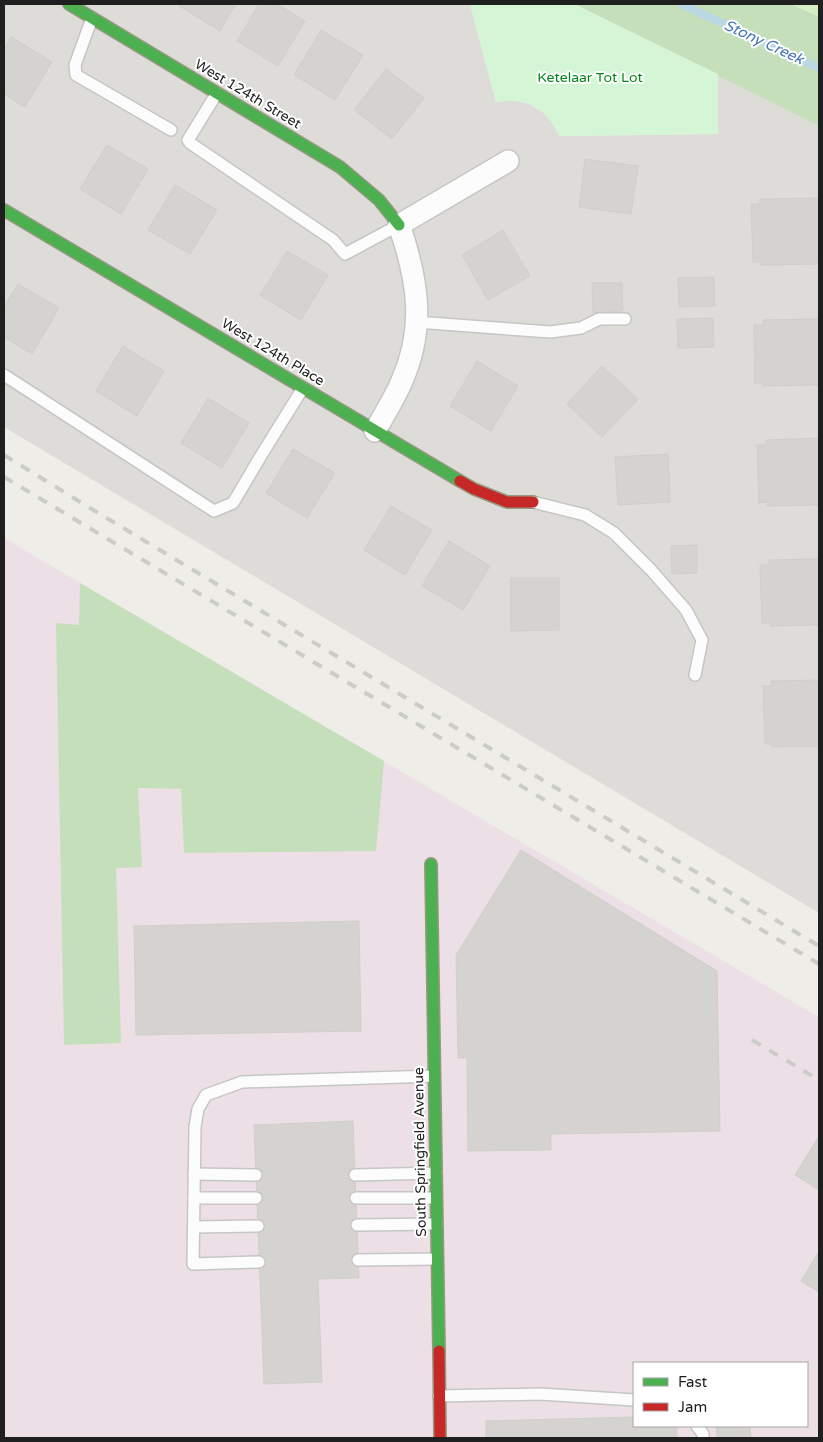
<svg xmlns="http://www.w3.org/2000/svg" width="823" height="1442" viewBox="0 0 823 1442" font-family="'Varela Round',sans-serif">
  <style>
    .residential { fill: #dddcd9 }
    .industrial { fill: #ece0e6; fill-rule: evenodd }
    .grass { fill: #d7eec4 }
    .forest { fill: #c5dfbb }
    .park { fill: #d4f6d7 }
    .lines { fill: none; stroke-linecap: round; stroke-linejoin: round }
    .stream { stroke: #b9d8e4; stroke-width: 8 }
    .building { fill: #d5d3cf; stroke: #d1cec9 }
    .lane-casing { stroke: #c6c6c4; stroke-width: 14 }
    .street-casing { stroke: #c6c6c4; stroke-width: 24 }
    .fast-casing { stroke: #95997f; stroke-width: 14 }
    .jam-casing { stroke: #95997f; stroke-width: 14 }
    .lane { stroke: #fcfcfc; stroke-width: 11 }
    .street { stroke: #fcfcfc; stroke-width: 21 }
    .fast { stroke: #4caf50; stroke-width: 11 }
    .jam { stroke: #c62828; stroke-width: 11 }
    .rail { stroke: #cbcbca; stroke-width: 4; stroke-dasharray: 10 10; stroke-linecap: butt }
    .labels { text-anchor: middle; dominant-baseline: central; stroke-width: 4; stroke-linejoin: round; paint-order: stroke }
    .park-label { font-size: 14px; fill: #038818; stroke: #fff }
    .street-label { font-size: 14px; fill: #1f1f1f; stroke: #fff }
    .water-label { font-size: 15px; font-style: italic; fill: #4475b7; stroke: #fff }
  </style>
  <rect width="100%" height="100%" fill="#eeede8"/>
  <polygon class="residential" points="4,4 470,4 496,102 513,100 529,104 544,113 553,124 560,136 718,134 718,74 819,126 819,913 4,427"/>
  <path class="industrial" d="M4,538L819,1017V1438H4ZM634,1363H807V1426H634Z"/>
  <polygon class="grass" points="791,4 819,4 819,17"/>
  <g class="forest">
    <polygon points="574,4 791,4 819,17 819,126"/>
    <polygon points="80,583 384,761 376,851 184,853 181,789 138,788 142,867 116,868 121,1043 64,1045 56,623 79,625"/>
  </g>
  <path class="park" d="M470,4H574L718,74V134L559,136C545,107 528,97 496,102Z"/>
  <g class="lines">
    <polyline class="stream" points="681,4 819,68"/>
  </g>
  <g class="building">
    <polygon points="180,4 236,4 220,31 179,6"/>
    <polygon points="259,4 277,4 305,21 278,66 237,41"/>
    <polygon points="321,30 363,55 335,100 294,75"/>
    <polygon points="11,37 52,62 25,107 4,94 4,49"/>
    <polygon points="386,69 424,98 392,139 354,110"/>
    <polygon points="107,145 148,169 121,214 80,189"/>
    <polygon points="585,159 638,166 631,214 579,207"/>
    <polygon points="175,185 217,210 190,254 148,230"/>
    <polygon points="819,198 819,264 761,265 761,262 753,262 751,204 760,204 760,199"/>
    <polygon points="503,230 530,276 488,300 462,255"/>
    <polygon points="287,251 328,275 301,320 260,295"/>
    <polygon points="714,277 715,306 679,307 678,278"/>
    <polygon points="592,283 622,283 623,311 593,313"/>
    <polygon points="18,284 59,308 32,354 4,337 4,307"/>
    <polygon points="713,318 714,347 678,348 677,319"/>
    <polygon points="819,319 819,385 763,386 763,383 755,383 754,325 763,325 763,320"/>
    <polygon points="123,346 164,371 137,416 96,391"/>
    <polygon points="477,361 518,386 491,431 450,406"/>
    <polygon points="602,366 638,399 602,437 567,404"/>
    <polygon points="208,398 249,423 222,468 181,443"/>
    <polygon points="819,438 819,505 767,506 767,502 759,503 757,445 766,445 766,440"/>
    <polygon points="293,449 335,473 307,518 266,493"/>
    <polygon points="668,454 670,502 618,505 615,457"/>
    <polygon points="391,506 432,530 405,575 364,550"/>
    <polygon points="449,541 490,566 463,610 422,586"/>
    <polygon points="697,545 697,573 672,574 671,546"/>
    <polygon points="819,559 819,625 770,626 770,623 762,623 760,565 769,565 769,560"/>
    <polygon points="511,578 559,578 559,630 511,631"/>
    <polygon points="819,680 819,746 772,747 772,744 765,744 763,686 772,686 771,681"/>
    <polygon points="521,850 717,971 720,1131 551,1134 551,1150 468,1151 467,1058 458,1058 456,955"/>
    <polygon points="359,921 361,1031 136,1035 134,926"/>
    <polygon points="353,1121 359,1278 318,1279 322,1382 264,1384 254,1125"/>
    <polygon points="819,1136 819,1190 795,1175"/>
    <polygon points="819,1251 819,1292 801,1281"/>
    <polygon points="634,1417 634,1426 677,1426 677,1438 486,1438 486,1421"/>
    <polygon points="716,1426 750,1426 751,1438 717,1438"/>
  </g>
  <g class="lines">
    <defs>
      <g id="lane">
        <polyline points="92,18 75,65 76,75 171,130"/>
        <polyline points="217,93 188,140 190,143 333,240 345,254 399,225"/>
        <polyline points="416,322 550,332 581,328 599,319 625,319"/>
        <polyline points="4,375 214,511 233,503 262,454 303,388"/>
        <polyline points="533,502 585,515 614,533 651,570 686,610 702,640 695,675"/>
        <polyline points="194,1174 256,1175"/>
        <polyline points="355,1175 436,1173"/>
        <polyline points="194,1198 256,1198"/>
        <polyline points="356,1198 436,1198"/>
        <polyline points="357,1225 437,1224"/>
        <polyline points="194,1227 258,1226"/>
        <polyline points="358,1260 437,1259"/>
        <polyline points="259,1262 193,1264 195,1127 198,1109 206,1095 242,1082 434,1076"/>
        <polyline points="439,1396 540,1394 634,1400"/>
        <polyline points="697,1426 703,1434 703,1438"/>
      </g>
      <path id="street" d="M375,431C384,415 394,399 401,383C426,328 418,280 399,225L508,161"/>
      <g id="fast">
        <polyline points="69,4 340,167 379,200 399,225"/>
        <polyline points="4,210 460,481"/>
        <polyline points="431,864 439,1351"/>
      </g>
      <g id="jam">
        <polyline points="460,481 474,489 507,502 533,502"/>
        <polyline points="439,1351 440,1438"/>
      </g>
    </defs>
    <use href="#lane" class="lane-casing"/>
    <use href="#street" class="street-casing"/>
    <use href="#fast" class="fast-casing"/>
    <use href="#jam" class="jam-casing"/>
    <use href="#lane" class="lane"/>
    <use href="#street" class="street"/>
    <use href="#fast" class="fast"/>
    <use href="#jam" class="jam"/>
    <g class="rail">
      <polyline points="4,455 85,505 819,946"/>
      <polyline points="4,477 819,964"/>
      <polyline points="752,1040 819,1080"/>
    </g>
  </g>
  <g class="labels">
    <g class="park-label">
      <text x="590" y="77">Ketelaar Tot Lot</text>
    </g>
    <g class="street-label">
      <text transform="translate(248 94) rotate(31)">West 124th Street</text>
      <text transform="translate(273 352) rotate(31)">West 124th Place</text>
      <text transform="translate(420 1152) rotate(-91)">South Springfield Avenue</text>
    </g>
    <g class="water-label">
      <text transform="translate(764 42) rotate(25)">Stony Creek</text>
    </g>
  </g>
  <rect width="823" height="1442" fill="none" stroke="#1f1f1f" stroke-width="10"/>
  <rect x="633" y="1362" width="175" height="65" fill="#ffffff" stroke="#a5a5a5"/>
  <rect x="643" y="1378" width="25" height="8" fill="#4caf50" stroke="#a5a5a5"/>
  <text x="678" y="1387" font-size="15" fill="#1f1f1f">Fast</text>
  <rect x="643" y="1403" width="25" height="8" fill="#c62828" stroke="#a5a5a5"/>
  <text x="678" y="1412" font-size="15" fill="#1f1f1f">Jam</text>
</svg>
